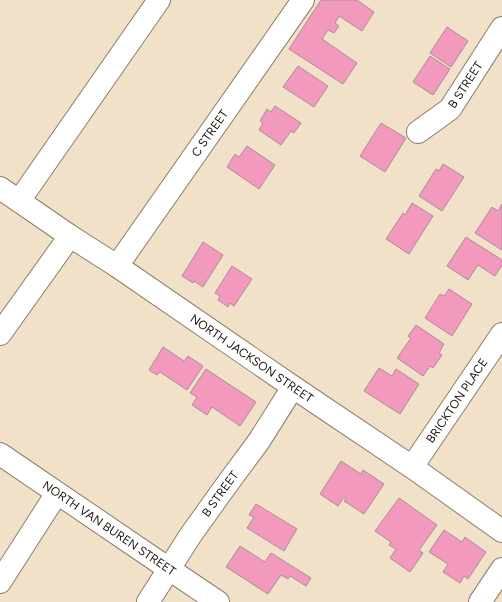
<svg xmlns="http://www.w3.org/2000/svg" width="502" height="602" viewBox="0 0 502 602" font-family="Figtree,sans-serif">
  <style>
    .building { fill: #f399bd; stroke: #aa8e98 }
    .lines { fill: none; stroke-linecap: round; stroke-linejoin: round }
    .minor-casing { stroke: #8c7e68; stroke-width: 24 }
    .minor { stroke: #fff; stroke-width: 22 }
    .labels { text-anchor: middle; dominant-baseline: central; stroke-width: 3; stroke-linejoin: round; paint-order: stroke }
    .street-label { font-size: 12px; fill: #1b150d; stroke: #f1e1c9 }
  </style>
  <rect width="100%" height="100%" fill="#f1e1c9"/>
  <g class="building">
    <polygon points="321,0 357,0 374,12 362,31 339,16 335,23 339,26 334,33 328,30 322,39 357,63 343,84 289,49"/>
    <polygon points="447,27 468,41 451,67 430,53"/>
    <polygon points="430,56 450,69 433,95 413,82"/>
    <polygon points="298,66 328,86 314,107 283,87"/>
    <polygon points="275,106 301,123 294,133 291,131 281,145 259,130 263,123 260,121 267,109 271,112"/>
    <polygon points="381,123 406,138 385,172 360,156"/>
    <polygon points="247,146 275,165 259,189 227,167 235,154 239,157"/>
    <polygon points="443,164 464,177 442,211 419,196 436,169 439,171"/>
    <polygon points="412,203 433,216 409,254 386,239 403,213 405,215"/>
    <polygon points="502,204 502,250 475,233 492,207 498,211"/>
    <polygon points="466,237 502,260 502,265 495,276 478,265 468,280 447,266"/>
    <polygon points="203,242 223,255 203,287 194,281 193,283 182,276"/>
    <polygon points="232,266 252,279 234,306 230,303 228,307 218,300 220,296 215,293"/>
    <polygon points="449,289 472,304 452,336 425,318 440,294 444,296"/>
    <polygon points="416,325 444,344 439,353 442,355 433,368 430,366 423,376 397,358 411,338 408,336"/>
    <polygon points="163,347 184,361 188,356 203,366 187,390 160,372 157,375 149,370"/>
    <polygon points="379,368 392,376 396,369 419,384 400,414 364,391"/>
    <polygon points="206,369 256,402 240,426 212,407 207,415 192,405 197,397 190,393"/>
    <polygon points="341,461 361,474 363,470 384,484 364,514 344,501 346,498 344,497 338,506 320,494"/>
    <polygon points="399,498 437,525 419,550 423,553 410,572 390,558 396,549 389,545 391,542 375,531"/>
    <polygon points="256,504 297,529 284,551 247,528 254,517 249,515"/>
    <polygon points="444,530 462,542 465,537 486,552 468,579 464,576 460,583 443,572 448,564 429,552"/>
    <polygon points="240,546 265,562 271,553 311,578 306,586 290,576 288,579 281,575 268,594 226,567"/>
  </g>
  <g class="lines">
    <defs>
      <g id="minor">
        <path id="s1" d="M418,132L450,109L502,28"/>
        <path id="s2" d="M0,188L70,236L117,266L293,387L412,467L502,531"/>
        <polyline points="19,201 159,0"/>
        <path id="s3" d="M117,266L303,0"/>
        <polyline points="0,334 70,236"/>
        <path id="s4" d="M0,454L169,569L218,602"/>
        <path id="s5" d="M412,467L502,334"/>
        <polyline points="0,582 57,493"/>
        <path id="s6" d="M148,602L190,536L225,487L259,441L293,387"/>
        <polyline points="480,602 502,569"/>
      </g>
    </defs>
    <use href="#minor" class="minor-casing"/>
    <use href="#minor" class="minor"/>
  </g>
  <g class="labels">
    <g class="street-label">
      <text stroke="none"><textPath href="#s1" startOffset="68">B STREET</textPath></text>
      <text stroke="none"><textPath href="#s3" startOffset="162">C STREET</textPath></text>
      <text stroke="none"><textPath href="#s2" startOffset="304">NORTH JACKSON STREET</textPath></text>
      <text stroke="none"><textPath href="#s5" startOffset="80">BRICKTON PLACE</textPath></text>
      <text stroke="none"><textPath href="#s6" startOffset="130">B STREET</textPath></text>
      <text stroke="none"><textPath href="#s4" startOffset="132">NORTH VAN BUREN STREET</textPath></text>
    </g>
  </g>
</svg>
